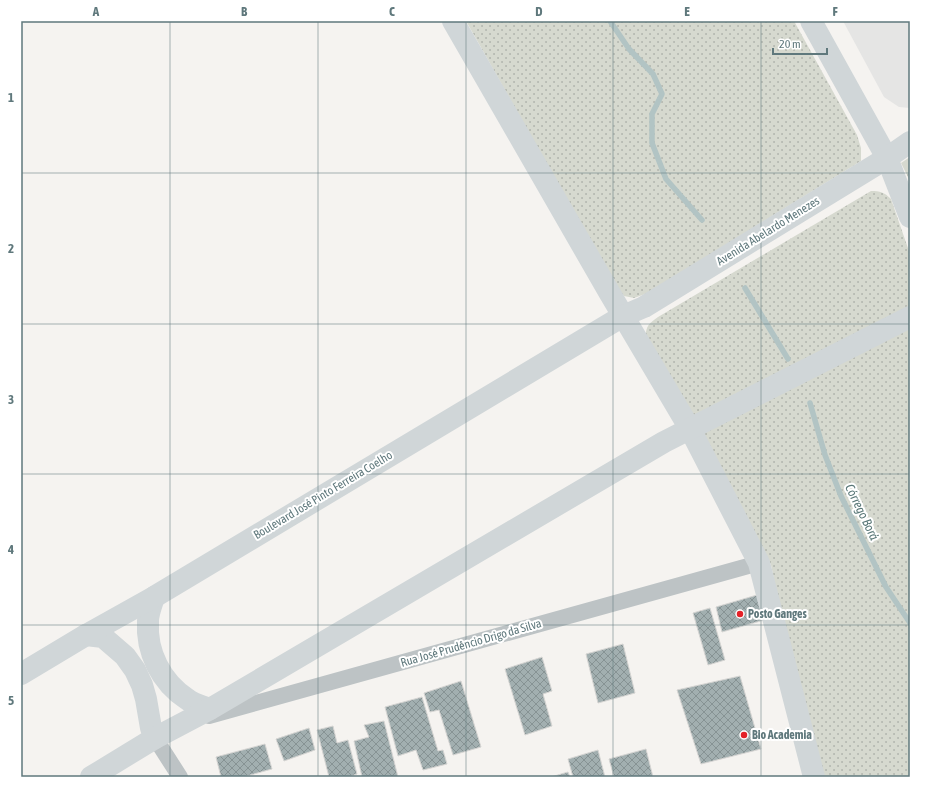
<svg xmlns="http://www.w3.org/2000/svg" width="931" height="798" viewBox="0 0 931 798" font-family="'Asap Condensed',sans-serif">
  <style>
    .built { fill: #e5e5e4 }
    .grass { fill: url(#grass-tufts) }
    .park { fill: url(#park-dots) }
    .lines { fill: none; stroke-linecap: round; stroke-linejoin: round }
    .stream { stroke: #b2c4c4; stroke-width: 5.5 }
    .building { fill: url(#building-cross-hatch); stroke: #d6d5d3 }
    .minor { stroke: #bdc3c5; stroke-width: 16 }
    .primary { stroke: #d0d6d8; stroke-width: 22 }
    .grid { fill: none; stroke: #5f787c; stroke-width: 1; stroke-opacity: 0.55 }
    .poi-dot { fill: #e42128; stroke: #fff; stroke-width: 1.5 }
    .labels { text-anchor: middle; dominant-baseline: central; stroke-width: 4; stroke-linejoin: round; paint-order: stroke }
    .street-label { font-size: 12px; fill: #5f787c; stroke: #fff }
    .poi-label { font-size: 12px; font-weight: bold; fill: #5f787c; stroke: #fff; text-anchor: start }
    .water-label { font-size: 13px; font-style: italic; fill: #5a7878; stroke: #fff }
    .neatline { fill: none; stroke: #5f787c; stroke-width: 1.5 }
    .grid-label { font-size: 13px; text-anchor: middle; font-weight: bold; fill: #5f787c }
  </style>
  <defs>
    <pattern id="grass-tufts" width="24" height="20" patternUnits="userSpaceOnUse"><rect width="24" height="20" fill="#d6d9cf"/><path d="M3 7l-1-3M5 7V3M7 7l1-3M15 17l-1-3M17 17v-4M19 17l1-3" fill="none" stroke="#b1b5ad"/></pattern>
    <pattern id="park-dots" width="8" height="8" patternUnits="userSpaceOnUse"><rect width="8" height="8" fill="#d6d9cf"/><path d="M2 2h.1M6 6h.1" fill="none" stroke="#b1b5ad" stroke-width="1.8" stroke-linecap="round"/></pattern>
    <pattern id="building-cross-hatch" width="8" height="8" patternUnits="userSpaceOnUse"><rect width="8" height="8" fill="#a2afb0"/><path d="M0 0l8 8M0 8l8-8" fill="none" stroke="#879394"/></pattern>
  </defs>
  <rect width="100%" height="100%" fill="#f5f3f0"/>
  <polygon class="built" points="843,21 910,21 910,108 899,107 884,97"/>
  <polygon class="grass" points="910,157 910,181 901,163"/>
  <g class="park">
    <polygon points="466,21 794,21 857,135 861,148 861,161 648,293 634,298 624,296 612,280"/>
    <path d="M871,191C880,191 884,192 891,199L910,254V777H823L780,608L771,565L706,440L646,340C645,327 648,324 658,317Z"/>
  </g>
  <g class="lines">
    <g class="stream">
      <polyline points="610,21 629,49 653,74 662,94 652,114 652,143 666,179 702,220"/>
      <polyline points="745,288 788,359"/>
      <polyline points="810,403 825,455 841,496 886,587 910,623"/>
    </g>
  </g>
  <g class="building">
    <polygon points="757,595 764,620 722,632 716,607"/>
    <polygon points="710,608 725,660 708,665 693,613"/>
    <polygon points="623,644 635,693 598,703 586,654"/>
    <polygon points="542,657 552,691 543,694 552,726 525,735 505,669"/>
    <polygon points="740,676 761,749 701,764 677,690"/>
    <polygon points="461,681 481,747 453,755 439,710 430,712 424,693"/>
    <polygon points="422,697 438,751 443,750 447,764 423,770 416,750 398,756 385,707"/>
    <polygon points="384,721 398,777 362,777 354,741 369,737 364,725"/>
    <polygon points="333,726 337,743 348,740 357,774 348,777 329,777 317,730"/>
    <polygon points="309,728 315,750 284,761 276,739"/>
    <polygon points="265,744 272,769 243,777 221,777 216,757"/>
    <polygon points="646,749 653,777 614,777 609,759"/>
    <polygon points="598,750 605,777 573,777 568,759"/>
    <polygon points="568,772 570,777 551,777"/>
  </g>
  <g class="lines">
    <g class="minor">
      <polyline points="209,716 759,563"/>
      <polyline points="155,738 180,777"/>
    </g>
    <g class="primary">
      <polyline points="453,21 609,292 690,429 759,563 814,777"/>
      <polyline points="811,21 887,158 910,217"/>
      <path d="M154,597C152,604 148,613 148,621C146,652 161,682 187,699C193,704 202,706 210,709"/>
      <polyline points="86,635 103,637 125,656 135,670 142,685 146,699 151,728 155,738"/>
      <polyline points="21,674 86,635 154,597 623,316 644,307 887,158 910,142"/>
      <polyline points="91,777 155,738 210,709 664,442 910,317"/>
    </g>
  </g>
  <path class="grid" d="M170,21V777M318,21V777M466,21V777M613,21V777M761,21V777M21,173H910M21,324H910M21,474H910M21,625H910"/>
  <g class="poi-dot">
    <circle cx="740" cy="614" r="4"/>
    <circle cx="744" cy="735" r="4"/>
  </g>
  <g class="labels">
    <g class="street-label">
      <text transform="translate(768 231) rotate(-32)">Avenida Abelardo Menezes</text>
      <text transform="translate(323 495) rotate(-31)">Boulevard José Pinto Ferreira Coelho</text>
      <text transform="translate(471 643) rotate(-16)">Rua José Prudêncio Drigo da Silva</text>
    </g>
    <g class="poi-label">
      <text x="748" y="614">Posto Ganges</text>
      <text x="752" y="735">Bio Academia</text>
    </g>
    <g class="water-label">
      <text transform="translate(862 512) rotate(64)">Córrego Borá</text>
    </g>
  </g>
  <rect width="931" height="798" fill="none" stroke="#ffffff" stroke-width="44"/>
  <path d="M773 48v6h54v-6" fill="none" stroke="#5f787c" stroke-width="2"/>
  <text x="779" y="48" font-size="12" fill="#5f787c" stroke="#ffffff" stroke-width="3" paint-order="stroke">20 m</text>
  <rect x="22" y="22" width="887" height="754" class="neatline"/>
  <g class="grid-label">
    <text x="96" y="16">A</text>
    <text x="244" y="16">B</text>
    <text x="392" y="16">C</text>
    <text x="539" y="16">D</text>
    <text x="687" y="16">E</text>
    <text x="835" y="16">F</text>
    <text x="11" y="102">1</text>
    <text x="11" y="253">2</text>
    <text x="11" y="404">3</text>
    <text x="11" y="554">4</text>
    <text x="11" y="705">5</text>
  </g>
</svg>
